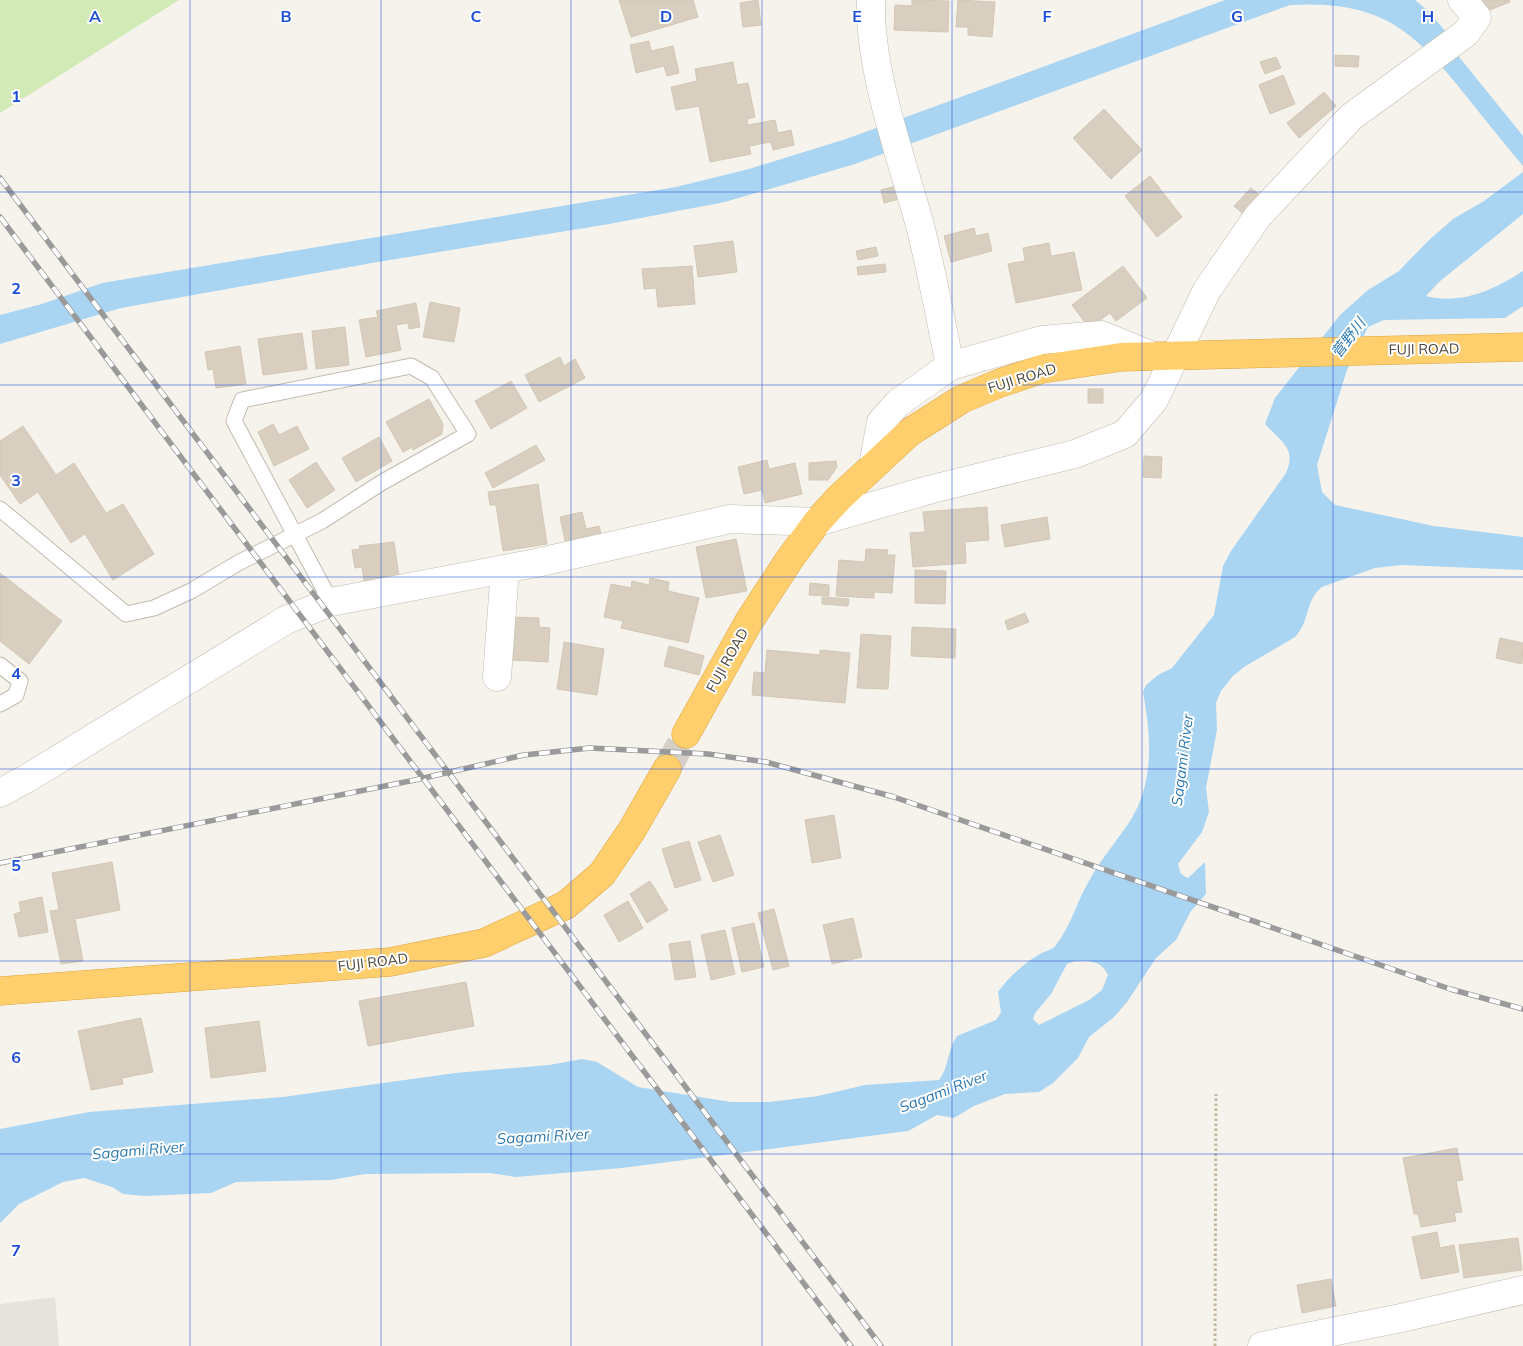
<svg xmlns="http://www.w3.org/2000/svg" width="1523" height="1346" viewBox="0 0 1523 1346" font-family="Mulish,'Noto Sans JP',sans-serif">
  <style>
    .industrial { fill: #e6e2dd }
    .green { fill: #d2eab5 }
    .water { fill: #a9d4f2; fill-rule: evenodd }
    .building { fill: #d8cfc1; stroke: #d3c7b4 }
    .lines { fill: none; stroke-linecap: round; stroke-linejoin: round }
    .highway-tunnel { stroke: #d4d0c8; stroke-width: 28; stroke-dasharray: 28 14; stroke-linecap: butt }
    .lane-casing { stroke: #c2bbae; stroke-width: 17 }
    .street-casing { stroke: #c2bbae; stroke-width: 29 }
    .highway-casing { stroke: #e0a43c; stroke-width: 29 }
    .path { stroke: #c4b79f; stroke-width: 3; stroke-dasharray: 2.5 2.5; stroke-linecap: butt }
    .lane { stroke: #fff; stroke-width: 15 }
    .street { stroke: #fff; stroke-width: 28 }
    .highway { stroke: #ffcf6e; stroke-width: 28 }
    .rail-casing { stroke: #9a9a9a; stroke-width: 5.5 }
    .rail { stroke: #fff; stroke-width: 4; stroke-dasharray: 11; stroke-linecap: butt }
    .grid { fill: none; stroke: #1d4ed8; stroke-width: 1; stroke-opacity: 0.55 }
    .labels { text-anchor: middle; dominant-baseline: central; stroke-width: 4; stroke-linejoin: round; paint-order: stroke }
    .street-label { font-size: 14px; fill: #4b4439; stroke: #fff }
    .water-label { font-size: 15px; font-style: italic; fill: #2e7ab2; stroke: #fff }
    .grid-label { font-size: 16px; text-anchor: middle; font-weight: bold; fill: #1d4ed8; stroke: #fff; stroke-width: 4; stroke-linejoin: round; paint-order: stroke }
  </style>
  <rect width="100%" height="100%" fill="#f6f3ec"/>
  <polygon class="industrial" points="55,1297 59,1346 0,1346 0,1304"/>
  <polygon class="green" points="0,0 179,0 0,113"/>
  <g class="water">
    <path d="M1225,0H1415L1427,10L1447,33L1443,37L1523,136V166C1501,140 1480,113 1458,86C1410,26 1374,0 1290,5L855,164L725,202L609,224L372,263L121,308L0,344V315L42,304L102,283L676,187L749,169L846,139Z"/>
    <path d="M1523,172V214L1439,282L1426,296C1461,305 1494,290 1523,271V306L1505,318L1384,320L1368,327L1347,370L1317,465L1322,492L1335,505L1434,526L1523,537V570L1402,565L1375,568L1322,587C1305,600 1310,622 1295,637L1244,667L1233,676L1221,691L1216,703L1217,730L1206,788L1209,812L1202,832L1178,864L1181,874L1188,878L1205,862L1206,894L1191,911L1176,940L1156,958L1127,1002L1114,1017L1089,1037L1078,1058L1053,1083L1039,1092L1005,1094L974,1106L954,1118L937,1115L908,1131L622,1168L516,1177L489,1173L365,1174L331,1180L236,1182L211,1193L145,1196L123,1194L112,1187L84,1178L63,1182L19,1204L0,1223V1129L89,1112L283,1097L455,1073L549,1065L582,1059L597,1062L638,1087L731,1102H769L818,1096L865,1085L939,1080C949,1067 947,1051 957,1036L996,1020L1001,1012L998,992C1008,978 1024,963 1040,954C1045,951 1053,950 1056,945C1071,926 1077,901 1089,881C1100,860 1117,841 1130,821C1155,781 1151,736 1143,692L1146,685L1158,675L1172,668L1214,615L1223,566L1231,551L1286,473C1297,448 1281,442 1265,424L1275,398L1340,315L1368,290L1399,271L1428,241L1453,219L1484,201ZM1075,961C1090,961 1101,960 1108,975L1102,990L1089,1000L1039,1025L1033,1019L1035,1013L1051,994L1067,964Z"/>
  </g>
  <g class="building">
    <polygon points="619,0 693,0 698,17 631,37"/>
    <polygon points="758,0 761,25 743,27 740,3"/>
    <polygon points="912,0 949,1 948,32 894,30 895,5 912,6"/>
    <polygon points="958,0 995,2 992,37 968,35 968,27 956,27"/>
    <polygon points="1483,0 1509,0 1510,2 1487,11"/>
    <polygon points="649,41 651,51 673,46 679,73 667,76 664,66 636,73 630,45"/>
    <polygon points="1335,55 1359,56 1358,67 1335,66"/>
    <polygon points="1276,57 1281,68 1265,74 1260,62"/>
    <polygon points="733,62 737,85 748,83 755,117 747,119 748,125 775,120 778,133 791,130 794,145 773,150 771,142 749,146 751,154 710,162 699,106 676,110 671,87 697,81 695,69"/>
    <polygon points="1283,75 1295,104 1270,114 1259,85"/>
    <polygon points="1324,92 1336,106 1299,138 1287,123"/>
    <polygon points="1104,109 1142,150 1111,179 1073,138"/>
    <polygon points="1150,176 1182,217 1157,237 1125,196"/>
    <polygon points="896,186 899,199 884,203 881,190"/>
    <polygon points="1251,188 1261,196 1244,215 1234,206"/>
    <polygon points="974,228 976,236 988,233 992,251 951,262 944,236"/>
    <polygon points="733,241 737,272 698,277 694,246"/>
    <polygon points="1049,243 1051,256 1074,252 1082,290 1016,303 1008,264 1025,261 1023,248"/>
    <polygon points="876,247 878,256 858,260 856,251"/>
    <polygon points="885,264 886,272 858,275 857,267"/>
    <polygon points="692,266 695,304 658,307 656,288 644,289 642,269"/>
    <polygon points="1123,266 1147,298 1116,321 1110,313 1089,328 1072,305"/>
    <polygon points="430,302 460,308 454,342 423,337"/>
    <polygon points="416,303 420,327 409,329 408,323 396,325 401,350 366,357 359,320 378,317 376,311"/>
    <polygon points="345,327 349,365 316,369 312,331"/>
    <polygon points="302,333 307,369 263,375 258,339"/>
    <polygon points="240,346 246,384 216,388 213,369 208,370 205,352"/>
    <polygon points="560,357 564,366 575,359 585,378 539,402 525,375"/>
    <polygon points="511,381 527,408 491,429 475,401"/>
    <rect x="1088" y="389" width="15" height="14"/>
    <polygon points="429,399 443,424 442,434 413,450 412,447 403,452 386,422"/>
    <polygon points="273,424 279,435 297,426 309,449 274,466 258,432"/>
    <polygon points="23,426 56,475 74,463 106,513 123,504 154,554 113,580 85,534 71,543 38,492 20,504 0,475 0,441"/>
    <polygon points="379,437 392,461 356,482 342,458"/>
    <polygon points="536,445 545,460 493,488 485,473"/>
    <polygon points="1144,456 1162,457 1161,478 1143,477"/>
    <polygon points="767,460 769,469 795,463 802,494 765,503 762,490 744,494 738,467"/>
    <polygon points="836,461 837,467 828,480 809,480 809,463"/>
    <polygon points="316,462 335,490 307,508 289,480"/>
    <polygon points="538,484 547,544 503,551 496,505 490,505 488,492"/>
    <polygon points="987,507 989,540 965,542 966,563 913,567 910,533 925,532 923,512"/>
    <polygon points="582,512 586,529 599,526 602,537 566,545 560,517"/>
    <polygon points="1047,517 1050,539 1005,547 1001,525"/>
    <polygon points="736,539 747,591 706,598 696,547"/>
    <polygon points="394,542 399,577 364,581 362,567 355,568 352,550 360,549 359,546"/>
    <polygon points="866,549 888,550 887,555 895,555 892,593 874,592 874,598 836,596 839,560 865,562"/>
    <polygon points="915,570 946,571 945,604 915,603"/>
    <polygon points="0,573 62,621 29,664 0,641"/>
    <polygon points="650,578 669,582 668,591 699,598 688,643 621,628 623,621 604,617 611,584 631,588 632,581 649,585"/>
    <polygon points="810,583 829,585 829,596 809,595"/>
    <polygon points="822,597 849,599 848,606 822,604"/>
    <polygon points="1025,613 1029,622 1008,630 1005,621"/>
    <polygon points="513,617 539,618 539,627 550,628 548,662 511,660"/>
    <polygon points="912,627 956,629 955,658 911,656"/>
    <polygon points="861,634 891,636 888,689 857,688"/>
    <polygon points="1500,638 1523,643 1522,664 1496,658"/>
    <polygon points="564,642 604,649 597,695 557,689"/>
    <polygon points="669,646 704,656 699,675 664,666"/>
    <polygon points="767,650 820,655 820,650 850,653 845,703 752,695 754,672 765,673"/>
    <polygon points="834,815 841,858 812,863 805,820"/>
    <polygon points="720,835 734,875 713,882 698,842"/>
    <polygon points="689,841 701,880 675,888 662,849"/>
    <polygon points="112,862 120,910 75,919 83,961 61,964 50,911 59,910 52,873"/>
    <polygon points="650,881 668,910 647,923 630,894"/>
    <polygon points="42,897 48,932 19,937 14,914 21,912 19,902"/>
    <polygon points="628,901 643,928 619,942 604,915"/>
    <polygon points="774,909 789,966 773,970 758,913"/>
    <polygon points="853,918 862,957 832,964 823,925"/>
    <polygon points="754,923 764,967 742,972 732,928"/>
    <polygon points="725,930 735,974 711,980 701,935"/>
    <polygon points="690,941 696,977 675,980 669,944"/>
    <polygon points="466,982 474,1026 368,1046 359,1001"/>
    <polygon points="141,1018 153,1072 122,1078 123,1084 91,1090 78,1031"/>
    <polygon points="259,1021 266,1071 211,1078 205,1028"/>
    <polygon points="1457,1148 1463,1180 1456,1181 1462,1212 1454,1213 1456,1221 1421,1227 1418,1214 1414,1214 1403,1158"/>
    <polygon points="1437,1232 1440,1248 1454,1245 1459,1272 1421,1279 1412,1237"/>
    <polygon points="1518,1238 1522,1270 1464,1278 1459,1245"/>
    <polygon points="1331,1279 1336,1306 1302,1313 1297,1285"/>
  </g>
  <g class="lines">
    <polyline class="highway-tunnel" points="667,769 686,734"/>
    <defs>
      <g id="lane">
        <polyline points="0,509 126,614 154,608 191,591 238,563 322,521 381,483 468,434 432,378 411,366 242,400 234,421 331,602"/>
        <polyline points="0,665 20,681 16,695 0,704"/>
      </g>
      <g id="street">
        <path d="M871,0C869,69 899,151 918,218C931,266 940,317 950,366L1042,340L1101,335L1150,355"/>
        <polyline points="873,466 881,422 898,403 950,366"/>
        <polyline points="497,677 505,569"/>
        <polyline points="0,793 26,779 286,620 331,602 536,563 730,519 817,522 932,489 1075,454 1125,434 1154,400 1207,290 1258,216 1351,117 1466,33 1477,17 1462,0"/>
        <polyline points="1262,1346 1401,1318 1523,1290"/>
      </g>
      <g id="highway">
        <polyline points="686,734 748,623 789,560 817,522 839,498 910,432 962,399 1000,383 1042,369 1121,357 1523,347"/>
        <polyline points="0,991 390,962 484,943 566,905 602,874 632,830 667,769"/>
      </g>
    </defs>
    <use href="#lane" class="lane-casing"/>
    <use href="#street" class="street-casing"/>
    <use href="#highway" class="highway-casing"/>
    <polyline class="path" points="1215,1346 1216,1094"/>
    <use href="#lane" class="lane"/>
    <use href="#street" class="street"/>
    <use href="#highway" class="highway"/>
    <defs>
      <g id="rail">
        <polyline points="0,178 881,1346"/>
        <polyline points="0,217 851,1346"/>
        <polyline points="0,863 415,780 524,755 590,748 708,754 766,762 894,797 1450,989 1523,1009"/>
      </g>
    </defs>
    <use href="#rail" class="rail-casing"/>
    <use href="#rail" class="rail"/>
  </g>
  <path class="grid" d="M190,0V1346M381,0V1346M571,0V1346M762,0V1346M952,0V1346M1142,0V1346M1333,0V1346M0,192H1523M0,385H1523M0,577H1523M0,769H1523M0,961H1523M0,1154H1523"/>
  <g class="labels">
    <g class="street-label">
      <text transform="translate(1424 349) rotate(-1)">FUJI ROAD</text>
      <text transform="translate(1022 378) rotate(-17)">FUJI ROAD</text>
      <text transform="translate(727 660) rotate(-61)">FUJI ROAD</text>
      <text transform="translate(373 962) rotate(-7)">FUJI ROAD</text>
    </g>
    <g class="water-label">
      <text transform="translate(1348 338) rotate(-53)">菅野川</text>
      <text transform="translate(1182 760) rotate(-83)">Sagami River</text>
      <text transform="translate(943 1091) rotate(-21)">Sagami River</text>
      <text transform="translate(543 1136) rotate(-3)">Sagami River</text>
      <text transform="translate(138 1150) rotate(-5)">Sagami River</text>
    </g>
  </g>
  <g class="grid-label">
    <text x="95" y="22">A</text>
    <text x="286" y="22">B</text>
    <text x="476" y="22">C</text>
    <text x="666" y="22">D</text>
    <text x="857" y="22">E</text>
    <text x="1047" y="22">F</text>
    <text x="1237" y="22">G</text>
    <text x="1428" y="22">H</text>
    <text x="16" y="102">1</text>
    <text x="16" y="294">2</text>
    <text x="16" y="486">3</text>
    <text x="16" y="679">4</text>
    <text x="16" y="871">5</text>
    <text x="16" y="1063">6</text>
    <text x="16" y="1256">7</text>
  </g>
</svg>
